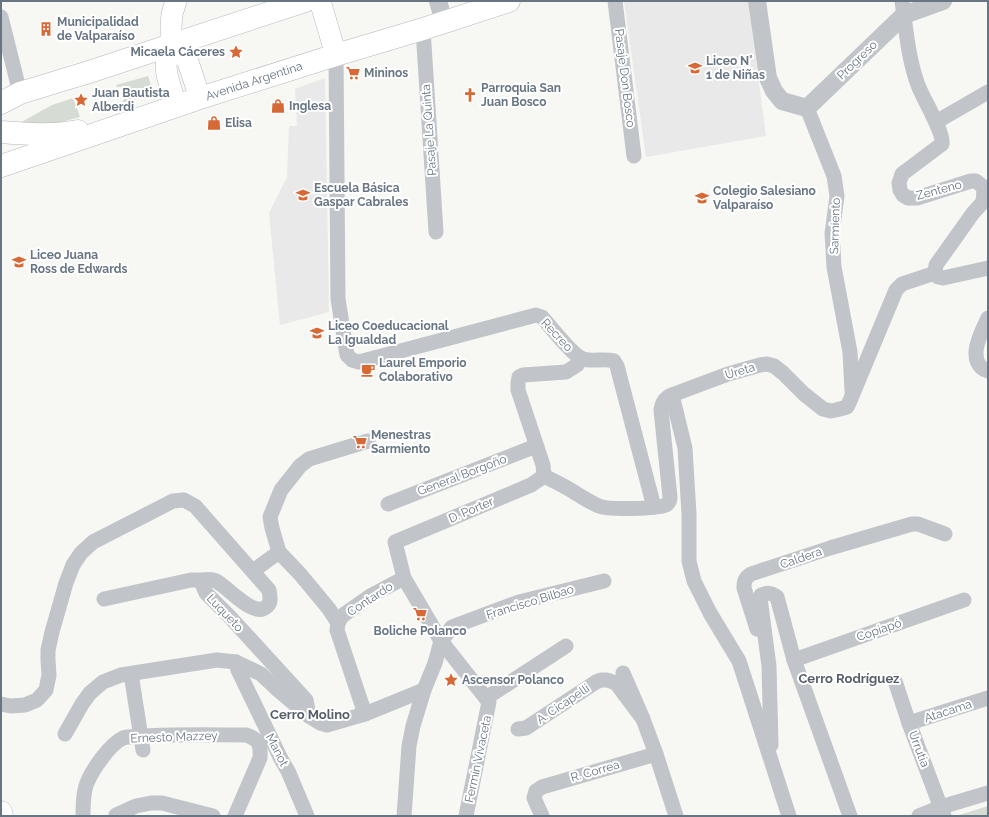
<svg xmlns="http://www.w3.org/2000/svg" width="989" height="817" viewBox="0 0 989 817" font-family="Raleway,sans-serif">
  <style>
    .built { fill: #e8e9e8 }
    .green { fill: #d6dcd4 }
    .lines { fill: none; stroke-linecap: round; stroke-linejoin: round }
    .secondary-casing { stroke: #b3b8bc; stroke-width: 22 }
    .primary-casing { stroke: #b4b8bc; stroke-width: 23 }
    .motorway-casing { stroke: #b4b7ba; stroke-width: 23 }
    .minor { stroke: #c1c4c8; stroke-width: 15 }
    .tertiary { stroke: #c1c4c8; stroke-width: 18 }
    .secondary { stroke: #fff; stroke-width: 21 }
    .primary { stroke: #fff; stroke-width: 22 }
    .motorway { stroke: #fff; stroke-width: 22 }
    .labels { text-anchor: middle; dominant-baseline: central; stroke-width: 4; stroke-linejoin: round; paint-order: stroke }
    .poi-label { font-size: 12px; font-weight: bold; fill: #687583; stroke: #fff; text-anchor: start }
    .street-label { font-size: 12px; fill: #687583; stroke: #fff }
    .neighbourhood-label { font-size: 13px; font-weight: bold; fill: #565f69; stroke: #fff }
  </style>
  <rect width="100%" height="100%" fill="#f7f7f4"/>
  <g class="built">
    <polygon points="624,1 748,1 766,136 646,157"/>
    <polygon points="325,78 329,312 280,325 269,213 287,177 289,126 297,126 295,89"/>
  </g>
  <g class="green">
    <path d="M148,76L154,94L123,103L122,102C129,95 128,86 117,87L116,85Z"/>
    <polygon points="73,98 80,117 58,123 16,125 52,105"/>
    <polygon points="988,806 988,816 956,816"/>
  </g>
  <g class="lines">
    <defs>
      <g id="secondary">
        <polyline points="320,1 336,55"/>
        <polyline points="171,44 181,52 188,62 200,98"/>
        <polyline points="176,106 167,75 166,67 167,59 171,44 171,26 172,14 176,1"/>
      </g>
      <g id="primary">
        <polyline points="1,103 20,93 89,72 305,1"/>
        <path d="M1,132C26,134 53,136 78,131"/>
        <polyline points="1,166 200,98 336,55 423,29 509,1"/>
      </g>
      <polyline id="motorway" points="1,812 2,816"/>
    </defs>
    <use href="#secondary" class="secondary-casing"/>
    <use href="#primary" class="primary-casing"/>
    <use href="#motorway" class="motorway-casing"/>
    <g class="minor">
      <polyline points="615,1 634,156"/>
      <path d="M902,1C906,29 908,58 918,85C923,99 944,132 942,144L902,174L899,183L900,190L903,195L908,198H917L971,181H976L982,186L984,190L983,202L973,213L936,265L935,273L938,277L943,278L988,268"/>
      <polyline points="1,17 20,93"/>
      <polyline points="423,29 436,232"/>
      <path d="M336,55L338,299L347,355L352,360L359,362L536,315L542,317C550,326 573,356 583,359C592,362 604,358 614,361L617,366L654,507"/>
      <polyline points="807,108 834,176 837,196 832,234 833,248 834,267 850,352 852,391"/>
      <polyline points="936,122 988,92"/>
      <path d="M988,318C982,331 968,356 982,368C984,370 986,370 988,371"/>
      <path d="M581,359L577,365L566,372L523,375L519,377L518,383V390L543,465L544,476C556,482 567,487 577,494C584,498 591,503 599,506C608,510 657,509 666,505C669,503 670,501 670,497L661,410C662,402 665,398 672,395L728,374L760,365L767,364L774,366L783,373L804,394L823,409L831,411L836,410L847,407L849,403L896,290L902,284L935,273"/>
      <polyline points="672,395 685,448 689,514 689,561 694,581 710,613 739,661 789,816"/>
      <polyline points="388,504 536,446"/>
      <polyline points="253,571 279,552"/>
      <polyline points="104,599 191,580 204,580"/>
      <polyline points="338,623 342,616 372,595 404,578"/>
      <path d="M757,629L744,588C744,581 745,578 751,574L830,548L912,524H918L945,534"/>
      <polyline points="794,660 964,600"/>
      <polyline points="236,662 238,670 281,759 288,771 307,816"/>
      <polyline points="623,673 643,719 656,754 676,816"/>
      <polyline points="131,674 143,750"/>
      <polyline points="895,681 909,723 944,816"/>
      <polyline points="486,698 566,646"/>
      <path d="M1,704L11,706L25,705L37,700L46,690L49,675L48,660V650L52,632L66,583L73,565L81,553L93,542L173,501L184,500L195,506L269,590C270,596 272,603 266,607C253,618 228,587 216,581C212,579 209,579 204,580L203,586L206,593L230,617L306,700L309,716"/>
      <polyline points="365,714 337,630 338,623 329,609 300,574 279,552 272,528 270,517 281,490 300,466 309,459 368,441"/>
      <polyline points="909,723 988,698"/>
      <polyline points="518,729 526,728 596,682 601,680 607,680 616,683 643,719"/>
      <polyline points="65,734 82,704 90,693 103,682 121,675 217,660 236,662 261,674 278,690 309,716 320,723 327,725 365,714 424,690"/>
      <path d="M771,745L769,666L760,598L761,595C767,593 771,592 777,597L794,660L850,816"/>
      <path d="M83,816C83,806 83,792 87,783C92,770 110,744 123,738C130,736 138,737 144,736C178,734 212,735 246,735C259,739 261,745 260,758L235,816"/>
      <polyline points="116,816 116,815 136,806 151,803 162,803 213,816"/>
      <polyline points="404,816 409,746 413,726 424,690 435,663 441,641 452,627 519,602 604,581"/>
      <polyline points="466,816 489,702 441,641 424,612 404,578 395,542 531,485 544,476"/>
      <polyline points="542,816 534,798 536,791 542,787 656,754"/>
      <polyline points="919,816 941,807 988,793"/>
    </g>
    <g class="tertiary">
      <polyline points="438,1 444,22"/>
      <polyline points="757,1 768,78 774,91 782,101 807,108 904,15 943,1"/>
    </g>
    <use href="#secondary" class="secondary"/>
    <use href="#primary" class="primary"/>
    <use href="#motorway" class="motorway"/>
  </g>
  <defs>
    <symbol id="building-bare" viewBox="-9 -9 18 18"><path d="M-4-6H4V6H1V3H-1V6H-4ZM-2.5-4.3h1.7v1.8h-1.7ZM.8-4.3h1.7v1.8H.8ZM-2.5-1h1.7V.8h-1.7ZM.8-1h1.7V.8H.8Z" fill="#d66936" stroke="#fff" stroke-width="2.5" paint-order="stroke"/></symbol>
    <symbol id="sight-bare" viewBox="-9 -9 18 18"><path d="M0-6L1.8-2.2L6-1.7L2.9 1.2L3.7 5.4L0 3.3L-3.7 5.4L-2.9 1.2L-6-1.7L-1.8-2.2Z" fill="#d66936" stroke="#fff" stroke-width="2.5" paint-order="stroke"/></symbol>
    <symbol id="school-bare" viewBox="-9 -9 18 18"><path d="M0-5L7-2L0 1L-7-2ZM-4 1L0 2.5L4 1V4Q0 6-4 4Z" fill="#d66936" stroke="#fff" stroke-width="2.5" paint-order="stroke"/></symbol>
    <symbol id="supermarket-bare" viewBox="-9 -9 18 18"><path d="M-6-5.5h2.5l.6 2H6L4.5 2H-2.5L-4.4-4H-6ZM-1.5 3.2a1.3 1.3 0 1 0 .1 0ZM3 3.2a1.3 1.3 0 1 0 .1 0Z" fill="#d66936" stroke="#fff" stroke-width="2.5" paint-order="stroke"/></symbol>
    <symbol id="church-bare" viewBox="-9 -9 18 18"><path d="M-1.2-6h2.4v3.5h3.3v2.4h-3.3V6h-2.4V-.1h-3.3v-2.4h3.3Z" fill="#d66936" stroke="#fff" stroke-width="2.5" paint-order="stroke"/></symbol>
    <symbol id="shop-bare" viewBox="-9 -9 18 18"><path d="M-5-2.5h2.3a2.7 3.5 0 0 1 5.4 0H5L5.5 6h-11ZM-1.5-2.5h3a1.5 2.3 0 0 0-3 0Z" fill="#d66936" stroke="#fff" stroke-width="2.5" paint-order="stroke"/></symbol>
    <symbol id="cafe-bare" viewBox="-9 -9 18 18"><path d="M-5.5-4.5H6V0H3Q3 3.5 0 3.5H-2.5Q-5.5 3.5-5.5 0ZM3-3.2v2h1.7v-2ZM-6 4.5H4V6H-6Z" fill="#d66936" stroke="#fff" stroke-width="2.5" paint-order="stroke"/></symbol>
  </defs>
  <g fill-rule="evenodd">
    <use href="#building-bare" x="36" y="19" width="20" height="20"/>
    <use href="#sight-bare" x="226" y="42" width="20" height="20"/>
    <use href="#school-bare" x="685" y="58" width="20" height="20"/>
    <use href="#supermarket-bare" x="343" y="63" width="20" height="20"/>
    <use href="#church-bare" x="460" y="85" width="20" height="20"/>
    <use href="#sight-bare" x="71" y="90" width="20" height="20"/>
    <use href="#shop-bare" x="268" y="96" width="20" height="20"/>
    <use href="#shop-bare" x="204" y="113" width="20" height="20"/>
    <use href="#school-bare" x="293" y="185" width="20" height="20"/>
    <use href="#school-bare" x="692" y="188" width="20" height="20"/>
    <use href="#school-bare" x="9" y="252" width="20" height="20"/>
    <use href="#school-bare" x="307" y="323" width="20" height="20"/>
    <use href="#cafe-bare" x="358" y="360" width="20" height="20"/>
    <use href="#supermarket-bare" x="350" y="432" width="20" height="20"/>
    <use href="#supermarket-bare" x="410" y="604" width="20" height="20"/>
    <use href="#sight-bare" x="441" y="670" width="20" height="20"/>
  </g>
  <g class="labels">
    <g class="poi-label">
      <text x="57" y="22">Municipalidad<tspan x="57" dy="14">de Valparaíso</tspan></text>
      <text x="225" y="52" text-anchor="end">Micaela Cáceres</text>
      <text x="706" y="61">Liceo N°<tspan x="706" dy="14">1 de Niñas</tspan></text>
      <text x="364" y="73">Mininos</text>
      <text x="481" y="88">Parroquia San<tspan x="481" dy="14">Juan Bosco</tspan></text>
      <text x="92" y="93">Juan Bautista<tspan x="92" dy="14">Alberdi</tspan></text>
      <text x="289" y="106">Inglesa</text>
      <text x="225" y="123">Elisa</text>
      <text x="314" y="188">Escuela Básica<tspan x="314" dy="14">Gaspar Cabrales</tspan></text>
      <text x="713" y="191">Colegio Salesiano<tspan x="713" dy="14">Valparaíso</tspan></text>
      <text x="30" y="255">Liceo Juana<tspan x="30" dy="14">Ross de Edwards</tspan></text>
      <text x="328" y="326">Liceo Coeducacional<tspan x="328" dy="14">La Igualdad</tspan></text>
      <text x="379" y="363">Laurel Emporio<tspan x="379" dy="14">Colaborativo</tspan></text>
      <text x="371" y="435">Menestras<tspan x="371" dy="14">Sarmiento</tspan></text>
      <text x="420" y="631" text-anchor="middle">Boliche Polanco</text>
      <text x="462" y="680">Ascensor Polanco</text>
    </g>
    <g class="street-label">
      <text transform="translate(857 60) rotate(-44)">Progreso</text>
      <text transform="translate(625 78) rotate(83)">Pasaje Don Bosco</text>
      <text transform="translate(254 81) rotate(-18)">Avenida Argentina</text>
      <text transform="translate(429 130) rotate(-94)">Pasaje La Quinta</text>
      <text transform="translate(939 190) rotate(-15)">Zenteno</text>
      <text transform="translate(835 226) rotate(-88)">Sarmiento</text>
      <text transform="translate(557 335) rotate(47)">Recreo</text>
      <text transform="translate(740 371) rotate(-17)">Ureta</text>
      <text transform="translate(462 475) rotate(-21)">General Borgoño</text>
      <text transform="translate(471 510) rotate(-23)">D. Porter</text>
      <text transform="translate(801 558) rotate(-19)">Caldera</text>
      <text transform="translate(370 599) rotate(-33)">Contardo</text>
      <text transform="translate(530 602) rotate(-17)">Francisco Bilbao</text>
      <text transform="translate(225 613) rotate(46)">Luqueto</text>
      <text transform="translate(879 630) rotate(-19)">Copiapó</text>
      <text transform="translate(563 704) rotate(-34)">A. Cicapelli</text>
      <text transform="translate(948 711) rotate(-18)">Atacama</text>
      <text transform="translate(174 737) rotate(-2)">Ernesto Mazzey</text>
      <text transform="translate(919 749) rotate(69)">Urrutia</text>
      <text transform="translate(277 750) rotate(63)">Manot</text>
      <text transform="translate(478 759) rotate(-78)">Fermín Vivaceta</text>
      <text transform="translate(595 771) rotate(-16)">R. Correa</text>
    </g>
    <g class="neighbourhood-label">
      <text x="849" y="678">Cerro Rodríguez</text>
      <text x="310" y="714">Cerro Molino</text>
    </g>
  </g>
  <rect width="989" height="817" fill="none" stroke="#687583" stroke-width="4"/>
</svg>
